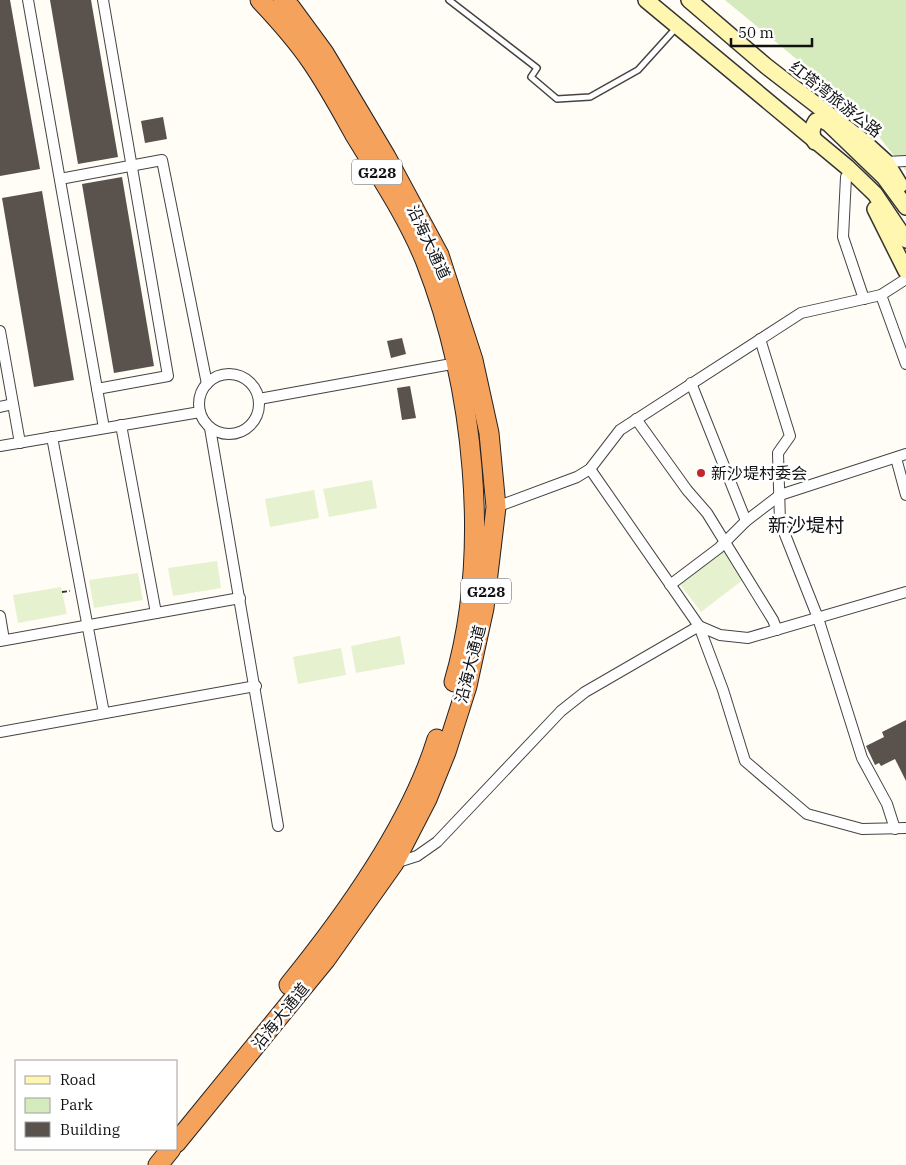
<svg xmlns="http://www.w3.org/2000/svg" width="906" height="1165" viewBox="0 0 906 1165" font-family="'IBM Plex Serif','Noto Sans SC',serif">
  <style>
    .green { fill: #d5ebbd }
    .pitch { fill: #e6f2cf }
    .building { fill: #5a524d }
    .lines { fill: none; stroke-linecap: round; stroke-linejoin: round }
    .lane-casing { stroke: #444; stroke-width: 8 }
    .street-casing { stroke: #444; stroke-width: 12 }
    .secondary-casing { stroke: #333; stroke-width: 18 }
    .highway-casing { stroke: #222; stroke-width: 21 }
    .path { stroke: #333; stroke-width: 2; stroke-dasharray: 5 2.5; stroke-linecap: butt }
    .lane { stroke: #fff; stroke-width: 5 }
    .street { stroke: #fff; stroke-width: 10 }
    .secondary { stroke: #fff6b0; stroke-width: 15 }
    .highway { stroke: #f5a25d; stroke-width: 19 }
    .poi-dot { fill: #c4262e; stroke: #fff; stroke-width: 2 }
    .labels { text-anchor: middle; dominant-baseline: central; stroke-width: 5; stroke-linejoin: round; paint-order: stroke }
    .shield { fill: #fff; stroke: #585858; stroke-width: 1 }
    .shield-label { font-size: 15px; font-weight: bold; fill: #111 }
    .street-label { font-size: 16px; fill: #111; stroke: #fff }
    .poi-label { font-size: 16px; fill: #111; stroke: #fff; text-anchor: start }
    .quarter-label { font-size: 19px; fill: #111; stroke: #fff }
  </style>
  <rect width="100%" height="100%" fill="#fffdf5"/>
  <polygon class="green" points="725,0 906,0 906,171 858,110"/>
  <g class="pitch">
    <polygon points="372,480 377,508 329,517 323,489"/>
    <polygon points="314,490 319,518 270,527 265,499"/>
    <polygon points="724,551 744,579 701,612 680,584"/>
    <polygon points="217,561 221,588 173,596 168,568"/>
    <polygon points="138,573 143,600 94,608 89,580"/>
    <polygon points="61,587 67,614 18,623 13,595"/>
    <polygon points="400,636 405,664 356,673 351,646"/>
    <polygon points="341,648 346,675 298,684 293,657"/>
  </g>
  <g class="building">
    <polygon points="0,0 10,0 40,169 0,176"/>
    <polygon points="50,0 91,0 118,157 78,164"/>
    <polygon points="163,117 167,139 145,143 141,121"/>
    <polygon points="122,177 154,366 114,373 82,184"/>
    <polygon points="42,191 74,380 34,387 2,198"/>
    <polygon points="402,338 406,354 391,358 387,341"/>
    <polygon points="410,386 416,418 402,420 397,388"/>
    <polygon points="906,720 906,781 895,759 881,766 879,763 875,765 866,746 884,737 882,732"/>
  </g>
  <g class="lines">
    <defs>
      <polyline id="lane" points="449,0 537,68 531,77 557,99 590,97 638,70 676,28"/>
      <g id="street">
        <polyline points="28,0 104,428"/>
        <polyline points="886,162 906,161"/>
        <polyline points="846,177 843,237 864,299"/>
        <polyline points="60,179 162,160 207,384"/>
        <polyline points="881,295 906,364"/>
        <polyline points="0,331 20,443"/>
        <polyline points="760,339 790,436 778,453 780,522 818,618 862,758 887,804 895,829"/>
        <circle cx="229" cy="404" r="30"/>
        <polyline points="691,383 746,521"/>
        <polyline points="97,389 168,376 103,0"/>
        <polyline points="259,399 457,363"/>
        <polyline points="0,407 13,404"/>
        <polyline points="636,419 687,490 707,513 773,620 777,630"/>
        <polyline points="121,425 156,613"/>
        <polyline points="210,428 278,826"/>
        <polyline points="52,437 104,713"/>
        <polyline points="0,446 200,412"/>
        <polyline points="896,458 906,495"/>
        <polyline points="590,469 699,626 723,690 745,761 807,814 862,829 906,828"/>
        <polyline points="496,507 577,477 590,469 620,430 801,313 881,295 906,279"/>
        <polyline points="670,585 719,548 746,521 780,495 906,454"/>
        <polyline points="0,616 4,640"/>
        <polyline points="0,641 240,598"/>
        <polyline points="0,732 256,686"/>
        <polyline points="395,863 417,856 437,842 561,711 585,692 699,626 720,635 748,638 906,592"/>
      </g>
      <g id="secondary">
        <polyline points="646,0 847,167 875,194 906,240"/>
        <polyline points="689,0 766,66 863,141 886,162 900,185"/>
        <path d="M815,142C811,134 811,129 816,121L822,120L829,124L884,177L906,207"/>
        <polyline points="875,209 906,271"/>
      </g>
      <g id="highway">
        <path d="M260,0C278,19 296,39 311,61C327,84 341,110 355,135C380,176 407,216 425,260C474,385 492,552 454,682"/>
        <path d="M289,985C345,916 411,824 437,739"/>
        <polyline points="176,1143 326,959 394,863 427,799 446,752 467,686 484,608 496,507 489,433 473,360 439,255 386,157 324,53 291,8 283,0"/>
        <polyline points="158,1165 171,1149"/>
      </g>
    </defs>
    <use href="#lane" class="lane-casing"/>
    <use href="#street" class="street-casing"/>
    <use href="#secondary" class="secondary-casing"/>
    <use href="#highway" class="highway-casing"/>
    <polyline class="path" points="62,592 70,591"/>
    <use href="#lane" class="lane"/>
    <use href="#street" class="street"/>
    <use href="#secondary" class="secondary"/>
    <use href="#highway" class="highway"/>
  </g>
  <circle class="poi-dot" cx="701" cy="473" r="5"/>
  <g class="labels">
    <g class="shield">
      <rect x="352" y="159.5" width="50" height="25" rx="4"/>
      <rect x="461" y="578.5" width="50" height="25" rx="4"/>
    </g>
    <g class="shield-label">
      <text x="377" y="172">G228</text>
      <text x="486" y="591">G228</text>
    </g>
    <g class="street-label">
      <text transform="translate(836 99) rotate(38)">红塔湾旅游公路</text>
      <text transform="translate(429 242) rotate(65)">沿海大通道</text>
      <text transform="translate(470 664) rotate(-76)">沿海大通道</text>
      <text transform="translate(280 1016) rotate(-51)">沿海大通道</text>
    </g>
    <g class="poi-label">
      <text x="711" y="473">新沙堤村委会</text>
    </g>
    <g class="quarter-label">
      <text x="806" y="525">新沙堤村</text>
    </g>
  </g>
  <rect x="15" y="1060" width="162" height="90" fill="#ffffff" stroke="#a0a0a0"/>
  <rect x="25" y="1076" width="25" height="8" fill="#fff6b0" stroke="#a0a0a0"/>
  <text x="60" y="1085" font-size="15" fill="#111111">Road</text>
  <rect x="25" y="1098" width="25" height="15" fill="#d5ebbd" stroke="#a0a0a0"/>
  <text x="60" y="1110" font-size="15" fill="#111111">Park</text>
  <rect x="25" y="1122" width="25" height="15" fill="#5a524d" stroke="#a0a0a0"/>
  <text x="60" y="1135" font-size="15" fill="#111111">Building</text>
  <path d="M731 38v8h81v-8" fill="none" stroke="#111111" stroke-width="2.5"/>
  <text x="738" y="38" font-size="15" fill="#111111" stroke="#ffffff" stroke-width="4" paint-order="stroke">50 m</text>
</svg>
